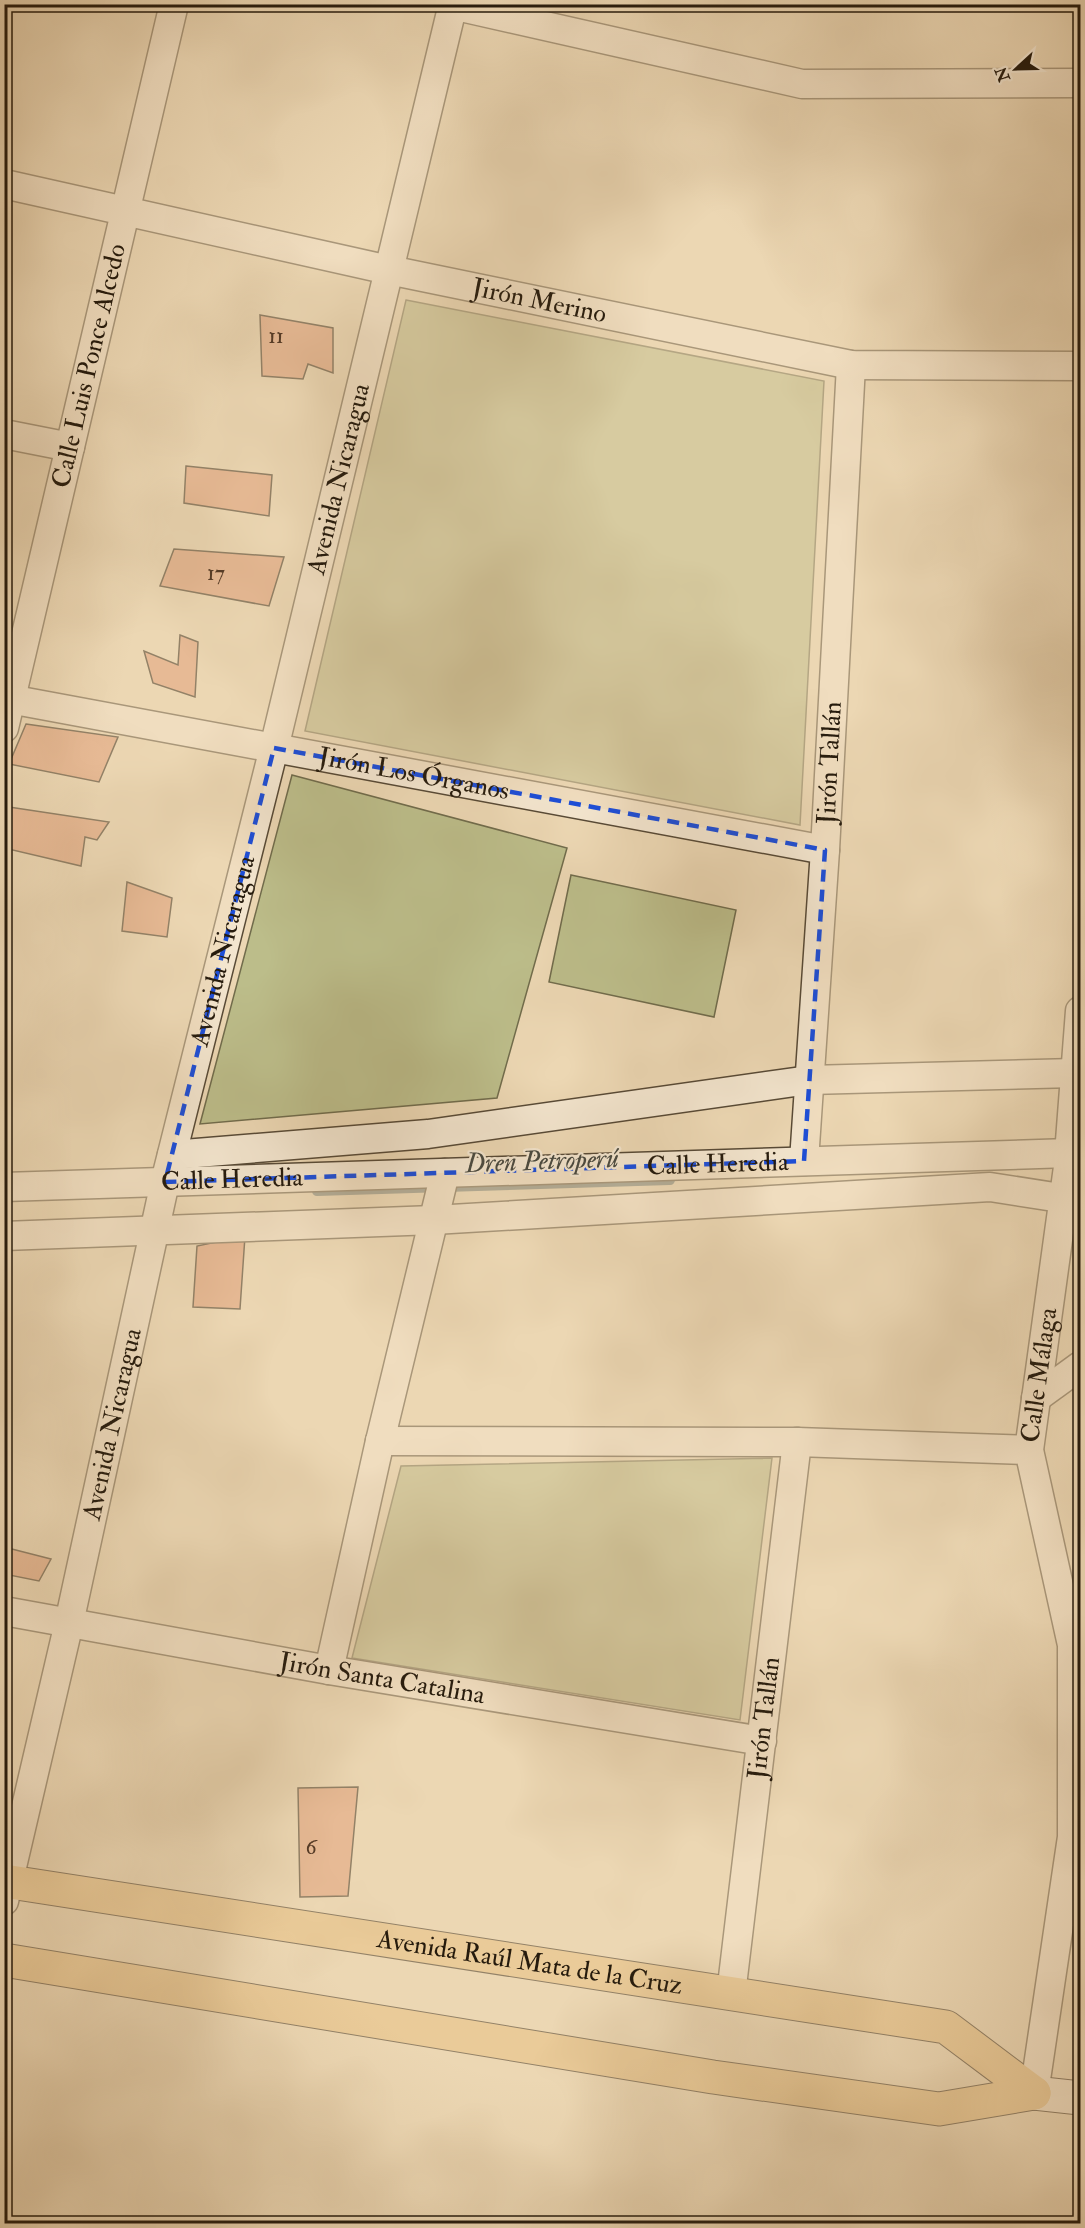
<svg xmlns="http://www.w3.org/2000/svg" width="1085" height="2228" viewBox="0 0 1085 2228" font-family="'IM FELL Double Pica',serif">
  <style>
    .park { fill: #bcbd8a; stroke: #716c4c; stroke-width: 1.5 }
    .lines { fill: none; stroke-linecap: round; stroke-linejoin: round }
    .stream { stroke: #6d7973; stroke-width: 10 }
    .building { fill: #e09872; stroke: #261b0d; stroke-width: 1.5 }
    .street-casing { stroke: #584a36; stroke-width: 31 }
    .secondary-casing { stroke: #261b0d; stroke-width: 35 }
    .primary-casing { stroke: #261b0d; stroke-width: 35 }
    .street { stroke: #f3e5ce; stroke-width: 28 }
    .secondary { stroke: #f3e5ce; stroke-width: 33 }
    .primary { stroke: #e6bc7a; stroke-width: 33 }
    .marked { fill: none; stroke: #1d4ed8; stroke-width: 4.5; stroke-dasharray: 12 8; stroke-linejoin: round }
    .labels { text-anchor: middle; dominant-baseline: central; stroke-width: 4.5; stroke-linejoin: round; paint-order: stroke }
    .number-label { font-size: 22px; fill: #543a26 }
    .street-label { font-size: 26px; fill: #261b0d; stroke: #f3e5ce }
    .water-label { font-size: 27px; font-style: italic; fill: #4a4a40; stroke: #f3e5ce }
  </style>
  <rect width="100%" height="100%" fill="#ecd7b3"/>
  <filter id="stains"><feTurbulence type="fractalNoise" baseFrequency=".00333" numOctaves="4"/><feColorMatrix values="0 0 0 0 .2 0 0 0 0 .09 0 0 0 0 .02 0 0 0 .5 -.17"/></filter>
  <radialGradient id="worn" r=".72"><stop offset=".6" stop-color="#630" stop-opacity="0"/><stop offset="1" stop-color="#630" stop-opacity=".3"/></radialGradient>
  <g class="park">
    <polygon points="406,300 824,381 800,825 305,731"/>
    <polygon points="292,775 567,848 497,1098 200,1124"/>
    <polygon points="571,875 736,910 714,1017 549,982"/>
    <polygon points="772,1458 740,1720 352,1658 401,1466"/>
  </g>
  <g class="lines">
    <polyline class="stream" points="317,1191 670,1180"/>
  </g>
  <g class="building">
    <polygon points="260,315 333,328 333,373 308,364 303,379 262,376"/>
    <polygon points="186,466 272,475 269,516 184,503"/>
    <polygon points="174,549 284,557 269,606 160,586"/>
    <polygon points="180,635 198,642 195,697 153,683 144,651 178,665"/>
    <polygon points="26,724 118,737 99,782 9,764"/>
    <polygon points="9,807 109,822 97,840 85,837 81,866 4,848 4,824"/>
    <polygon points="127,882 172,898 167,937 122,931"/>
    <polygon points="245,1236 240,1309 193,1307 197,1246"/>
    <polygon points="4,1547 51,1559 39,1581 4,1574"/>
    <polygon points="358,1787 348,1896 300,1897 298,1788"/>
  </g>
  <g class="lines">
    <defs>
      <g id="street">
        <polyline points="452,5 802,84 1080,83"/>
        <path id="s1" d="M4,184L389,270L851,365L1080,366"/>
        <polyline points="4,434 70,447"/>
        <path id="s2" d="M4,698L825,850"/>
        <path id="s3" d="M4,728L174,4"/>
        <polyline points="172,1155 428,1134 809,1080 1075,1073"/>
        <path id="s4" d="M804,1161L825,850L851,365"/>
        <path id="s5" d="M4,1187L1070,1153"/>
        <polyline points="4,1236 434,1220 990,1187 1080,1201"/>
        <polyline points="1036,1398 1080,1366"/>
        <polyline points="380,1441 797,1442 1029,1450"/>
        <path id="s6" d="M4,1611L329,1670L762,1741"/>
        <polyline points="329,1670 380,1441 445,1173"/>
        <path id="s7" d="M4,1901L69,1623L165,1182L274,748L453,4"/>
        <path id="s8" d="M731,1994L797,1442"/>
        <path id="s9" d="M1034,2093L1072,1837V1645L1029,1450L1068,1167L1080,1011"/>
      </g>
      <polyline id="secondary" points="1034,2093 1080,2098"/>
      <g id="primary">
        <path id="s10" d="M4,1881L946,2027L1034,2093"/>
        <polyline points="4,1960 713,2077 939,2109 1034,2093"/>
      </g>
    </defs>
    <use href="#street" class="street-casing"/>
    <use href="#secondary" class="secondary-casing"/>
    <use href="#primary" class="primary-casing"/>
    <use href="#street" class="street"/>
    <use href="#secondary" class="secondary"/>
    <use href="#primary" class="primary"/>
  </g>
  <path d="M0 0H1085V2228H0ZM274,748L825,850L804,1161L165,1182Z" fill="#ecd7b3" fill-opacity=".55" fill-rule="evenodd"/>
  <path class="marked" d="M274,748L825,850L804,1161L165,1182Z"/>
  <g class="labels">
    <g class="number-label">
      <text x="276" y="336">11</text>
      <text x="216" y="573">17</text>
      <text x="311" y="1847">6</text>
    </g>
    <g class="street-label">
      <text stroke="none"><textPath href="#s1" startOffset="548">Jirón Merino</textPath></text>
      <text stroke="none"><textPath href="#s3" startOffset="372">Calle Luis Ponce Alcedo</textPath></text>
      <text stroke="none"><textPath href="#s7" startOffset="1461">Avenida Nicaragua</textPath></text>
      <text stroke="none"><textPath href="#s4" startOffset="399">Jirón Tallán</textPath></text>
      <text stroke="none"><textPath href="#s2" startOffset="417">Jirón Los Órganos</textPath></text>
      <text stroke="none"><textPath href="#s7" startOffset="975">Avenida Nicaragua</textPath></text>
      <text stroke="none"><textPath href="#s5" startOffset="714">Calle Heredia</textPath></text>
      <text stroke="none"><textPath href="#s5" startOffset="228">Calle Heredia</textPath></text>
      <text stroke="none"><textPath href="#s9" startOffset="726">Calle Málaga</textPath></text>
      <text stroke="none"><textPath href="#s7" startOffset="489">Avenida Nicaragua</textPath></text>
      <text stroke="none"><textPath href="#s6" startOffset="384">Jirón Santa Catalina</textPath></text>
      <text stroke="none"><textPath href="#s8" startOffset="278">Jirón Tallán</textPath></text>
      <text stroke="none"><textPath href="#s10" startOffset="532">Avenida Raúl Mata de la Cruz</textPath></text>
    </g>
    <g class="water-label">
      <text transform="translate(542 1161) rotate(-2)">Dren Petroperú</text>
    </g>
  </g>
  <rect width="1085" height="2228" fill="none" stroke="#ecd7b3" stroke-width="24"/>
  <rect x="6" y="6" width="1073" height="2216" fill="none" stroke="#261b0d" stroke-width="3"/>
  <rect x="12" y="12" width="1061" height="2204" fill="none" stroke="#261b0d" stroke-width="1.5"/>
  <g transform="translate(1016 69) rotate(248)" stroke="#f3e5ce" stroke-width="4.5" paint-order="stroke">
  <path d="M0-4.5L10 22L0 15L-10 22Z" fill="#261b0d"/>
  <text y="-9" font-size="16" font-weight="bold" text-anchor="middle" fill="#261b0d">N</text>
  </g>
  <rect width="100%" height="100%" filter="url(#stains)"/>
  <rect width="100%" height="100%" fill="url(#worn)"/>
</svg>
